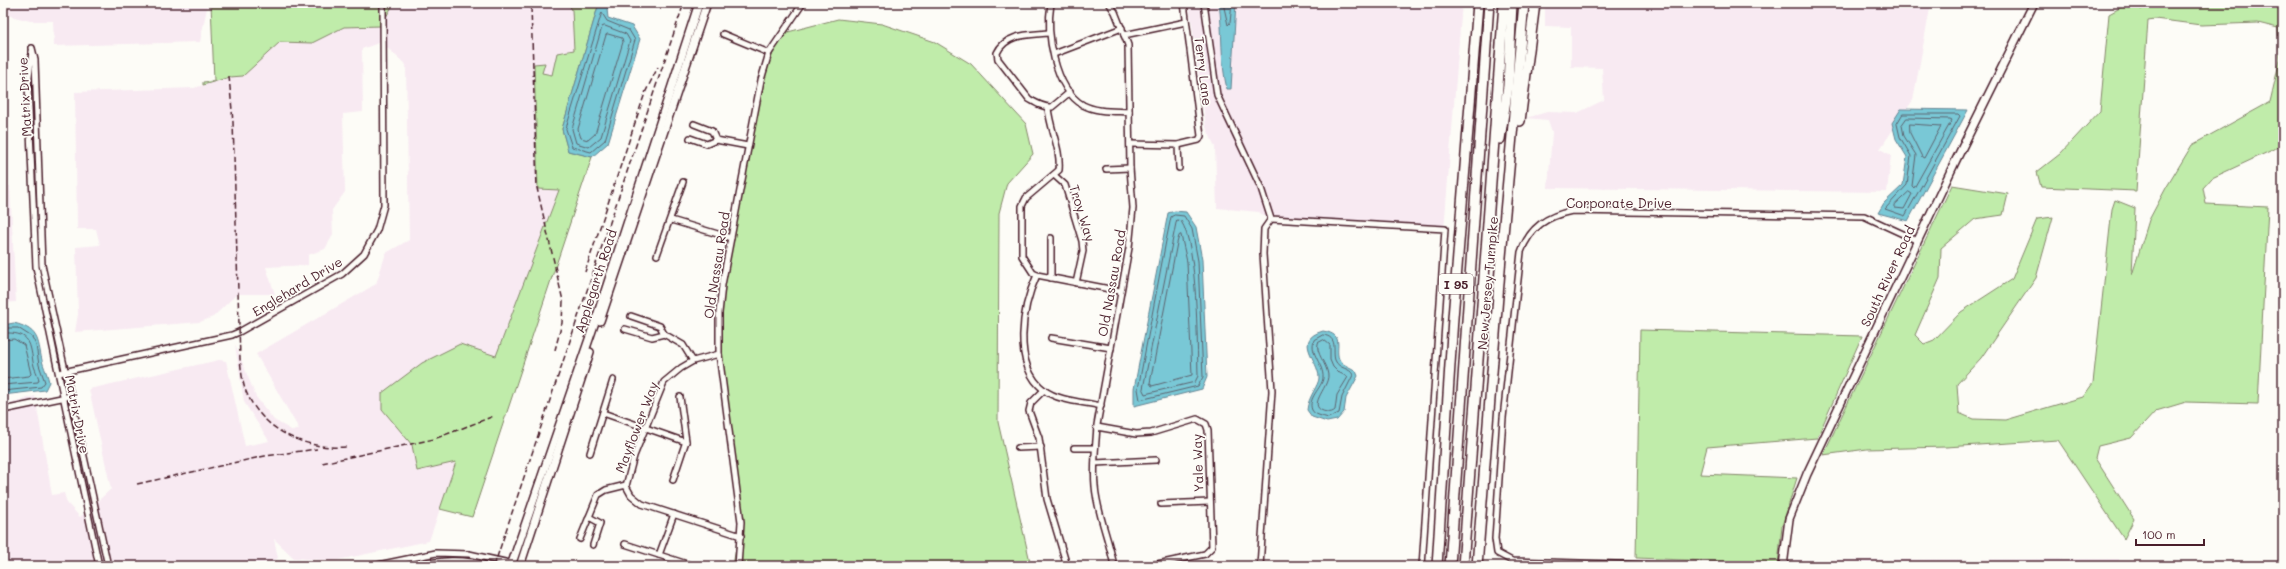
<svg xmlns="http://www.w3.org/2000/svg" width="2286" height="569" viewBox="0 0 2286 569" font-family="Mali,sans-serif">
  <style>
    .built { fill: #f8eaf2 }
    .green { fill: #c0ecaa; stroke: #85866a }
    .water { fill: #79c8d6; stroke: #668492 }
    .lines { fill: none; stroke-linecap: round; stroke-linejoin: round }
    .shore { stroke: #5d636f; stroke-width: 1 }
    .minor-casing { stroke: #4a1f2b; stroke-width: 8 }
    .secondary-casing { stroke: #4a1f2b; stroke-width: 10 }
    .motorway-casing { stroke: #4a1f2b; stroke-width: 12 }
    .minor { stroke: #fdfcf7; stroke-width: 5 }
    .secondary { stroke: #fdfcf7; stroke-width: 7 }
    .motorway { stroke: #fdfcf7; stroke-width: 9 }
    .rail { stroke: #4a1f2b; stroke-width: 1.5; stroke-dasharray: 6 3; stroke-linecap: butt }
    .labels { text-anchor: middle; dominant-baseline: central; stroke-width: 3.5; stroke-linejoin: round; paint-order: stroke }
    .shield { fill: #fdfcf7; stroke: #806168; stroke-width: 1 }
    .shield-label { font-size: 12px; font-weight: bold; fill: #4a1f2b }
    .street-label { font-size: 13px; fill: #4a1f2b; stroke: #fdfcf7 }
  </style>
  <rect width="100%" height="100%" fill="#fdfcf7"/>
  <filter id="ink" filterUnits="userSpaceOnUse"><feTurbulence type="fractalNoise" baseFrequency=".025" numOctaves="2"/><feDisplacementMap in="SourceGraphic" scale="8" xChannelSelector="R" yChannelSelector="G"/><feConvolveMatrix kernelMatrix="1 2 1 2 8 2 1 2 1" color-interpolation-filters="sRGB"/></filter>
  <g filter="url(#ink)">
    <g class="built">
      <polygon points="3,3 208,3 200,42 54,46 53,21 30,21 3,14"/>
      <polygon points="394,3 568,3 572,10 574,50 552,75 542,73 545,64 534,64 538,189 559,189 496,356 382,409 412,445 417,470 456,462 429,541 333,561 294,558 274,539 278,558 272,562 247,566 3,566 3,405 35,396 52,495 64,493 67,503 80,517 111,489 89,389 219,360 226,361 245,446 269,441 244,402 235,344 256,397 274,420 293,431 299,429 256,354 376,284 386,253 409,240 406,65 381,42 362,49 363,112 343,114 345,192 332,210 333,235 325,249 308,255 308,265 266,267 275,294 237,294 213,317 200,322 75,332 78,314 76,247 100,245 96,229 77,229 75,92 194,88 230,77 243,76 280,42 312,43 344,27 381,26"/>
      <polygon points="1189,3 1462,3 1444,230 1282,219 1272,223 1259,212 1217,208 1215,147 1206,127"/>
      <polygon points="1545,3 1931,3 1913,100 1880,149 1891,155 1887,192 1548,188 1552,132 1548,120 1526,118 1547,112 1577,113 1604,100 1602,68 1571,67 1571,27 1545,26"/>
      <polygon points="3,186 10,186 16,302 3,303"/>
      <polygon points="2119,559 2119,566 1793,566 1793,560"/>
    </g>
    <g class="green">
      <polygon points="211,3 394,3 381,26 344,27 312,43 280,42 243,76 230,77 203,85 203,82 214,81"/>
      <polygon points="568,3 599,3 562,129 568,151 592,157 472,517 440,509 456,462 417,471 412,445 382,409 382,393 422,363 460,344 496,356 559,190 538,189 534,64 545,63 542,73 552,75 557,53 574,50 572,10"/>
      <polygon points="2129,3 2143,3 2141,10 2146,3 2283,3 2283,145 2212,178 2203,188 2206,204 2268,207 2258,404 2186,402 2156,411 2131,438 2098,446 2095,458 2134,519 2124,539 2058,440 1946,447 1867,449 1823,455 1952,185 2008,194 2003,215 1975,219 1941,248 1940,278 1915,335 1924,344 1934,340 1961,312 2012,279 2037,219 2053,217 2036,278 1981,358 1957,384 1959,413 1973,419 2005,420 2083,397 2093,383 2112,209 2115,200 2135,208 2132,275 2149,220 2166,188 2192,145 2270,102 2280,59 2278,28 2258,23 2201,25 2155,19 2148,20 2136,191 2041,187 2037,172 2060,154 2100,111 2109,14"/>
      <polygon points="838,19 882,24 935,42 971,64 1026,124 1033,154 1007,183 999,213 998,422 1031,566 733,566 740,522 717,324 760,78 784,33"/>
      <polygon points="1640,330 1862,336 1817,438 1707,447 1700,474 1797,478 1782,526 1778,564 1636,558"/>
    </g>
    <g class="water">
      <polygon points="599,3 615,3 607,9 608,18 632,26 640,39 608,143 592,157 568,151 562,129"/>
      <path d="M1219,3H1236L1231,89H1227C1220,61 1223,32 1219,3Z"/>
      <polygon points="1901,109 1968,110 1908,221 1878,213 1884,203 1903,185 1907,157 1896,139 1892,123"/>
      <polygon points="1175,211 1186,212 1196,227 1202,260 1207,377 1202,389 1134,406 1134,389 1168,213"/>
      <path d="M14,323C42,330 37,343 43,364C45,370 48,376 49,382L45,390L3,395V325Z"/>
      <path d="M1323,331C1347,335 1333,349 1340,361C1344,366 1351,367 1356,371L1358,376L1346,398L1344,412L1337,420L1327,422L1312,417L1307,410C1308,397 1319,385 1319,378C1319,360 1292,340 1323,331Z"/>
    </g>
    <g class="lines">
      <g class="shore">
        <polyline points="1223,3 1228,25 1230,23 1232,3"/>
        <polygon points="602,13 607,21 629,30 635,40 605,140 591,152 572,147 566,129"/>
        <polygon points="605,26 626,34 630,41 601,137 589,147 576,143 572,129 602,27"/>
        <polygon points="608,34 622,38 623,42 595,134 588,140 581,138 578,129 606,35"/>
        <polygon points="1903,114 1958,114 1960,116 1905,216 1885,209 1907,185 1911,156 1900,137 1897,124"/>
        <polygon points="1907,118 1950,119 1952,120 1914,188 1912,186 1916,155 1904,136 1902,125"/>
        <polygon points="1910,124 1941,126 1924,158 1922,157 1910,133"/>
        <polygon points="1909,192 1912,194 1904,209 1895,208 1895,205"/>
        <polygon points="1175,215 1184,216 1192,229 1198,261 1203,377 1198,386 1140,400 1138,389 1166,241 1171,217"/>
        <path d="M1177,220L1181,221C1198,247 1197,342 1198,376L1195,382L1145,394L1143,390Z"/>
        <polygon points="1181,235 1187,262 1192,375 1152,386 1150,383 1177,243 1179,236"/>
        <polyline points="3,328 18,328 32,337 36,345 39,365 45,382 41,387 3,391"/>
        <path d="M3,333C28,332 30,340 33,362C34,369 38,374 39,380L38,382L3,385"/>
        <path d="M1323,335C1339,337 1332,350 1335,360C1339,370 1350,367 1353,375L1342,397L1339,413L1328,418C1323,416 1314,415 1312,410C1307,398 1322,388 1323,378C1324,364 1309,354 1314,340Z"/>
        <polyline points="3,340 14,339 24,345 31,374 29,376 3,379"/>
        <path d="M1324,340L1330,345V360L1333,367L1338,372L1348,377L1337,395L1335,410C1333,412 1330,413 1327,412C1304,408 1329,388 1328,375C1327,364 1315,353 1318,343Z"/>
      </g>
      <defs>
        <g id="minor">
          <path d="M1051,3C1046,33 1054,88 1083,105C1096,112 1115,111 1129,112"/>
          <path d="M1109,3L1115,12L1128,45L1130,168L1133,208L1129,248L1097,425C1096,445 1093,466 1095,486C1097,513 1109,539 1114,566"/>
          <polyline points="1204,3 1217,95 1261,188 1271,219 1445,229 1422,566"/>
          <path d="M1049,33C1030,35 1006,33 997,53L998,59L1029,99C1036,103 1044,108 1052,107L1070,92"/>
          <polyline points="723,34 769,53"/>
          <polyline points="1124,35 1186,22"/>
          <polyline points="32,48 35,60 42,265 108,566"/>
          <polyline points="32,51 28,86 36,267 99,566"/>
          <polyline points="1054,54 1122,28"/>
          <path d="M1048,108C1050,129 1061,149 1059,170L1026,198L1022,206V256L1033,273L1037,275L1120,291"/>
          <polyline points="694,124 712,131 716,140 748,146"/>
          <polyline points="690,138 707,144 716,140"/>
          <polyline points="1130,144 1178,145 1199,140 1201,136 1184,3"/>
          <polyline points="1178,145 1179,168"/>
          <polyline points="1106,169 1130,168"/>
          <polyline points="1054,175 1065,185 1082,241 1083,251 1076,283"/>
          <polyline points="671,220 731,238"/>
          <polyline points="657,255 683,182"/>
          <path d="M1037,275C1022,307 1012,365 1044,390C1058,401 1084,402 1101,406"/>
          <polyline points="1051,278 1051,238"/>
          <polyline points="631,316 660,326 664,334 683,345 693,361"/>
          <polyline points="625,329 652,337 664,334"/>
          <polyline points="1051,338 1111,348"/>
          <polyline points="719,354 693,361 681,368 664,382 634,456 626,486 631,495 642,504 741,536"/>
          <polyline points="59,373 232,335 239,332 342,274 364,254 377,230 384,205 383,3"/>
          <polyline points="1044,390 1031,403 1029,411 1039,438 1047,499 1067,566"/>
          <polyline points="3,410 71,396"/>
          <polyline points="603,413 686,442"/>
          <polyline points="1097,427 1136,434 1151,433 1197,419 1206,424 1208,430 1212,547 1205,554 1148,566"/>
          <polyline points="1018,448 1041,447"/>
          <polyline points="1074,448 1095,448"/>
          <polyline points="590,453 613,380"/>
          <polyline points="1095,463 1156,460"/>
          <polyline points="673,480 686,441 680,397"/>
          <polyline points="1161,504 1210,502"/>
          <polyline points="589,517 600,523 593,545"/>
          <polyline points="580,539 598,495 606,490 626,485"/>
          <polyline points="625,544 693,566"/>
          <polyline points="659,555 674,514"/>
          <polyline points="373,566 436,553 469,554 523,566"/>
          <path d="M413,566C440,560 463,558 490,566"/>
          <polyline points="738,566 741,522 719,354 719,313 722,285 761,80 769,53 803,3"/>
          <polyline points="1260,566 1272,391 1263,254 1264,229 1271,219"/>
          <path d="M1685,566L1512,561L1497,553L1495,539L1503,418L1521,252C1530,227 1547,216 1572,211L1864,216L1918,241"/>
        </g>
        <g id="secondary">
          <polyline points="600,321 707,3"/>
          <polyline points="511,566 597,316 699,3"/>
          <polyline points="520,566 590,352"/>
          <polyline points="1783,566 1789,519 1807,474 1956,160 2034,3"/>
        </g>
        <g id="motorway">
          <polyline points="1520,121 1535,3"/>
          <polyline points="1500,139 1508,86 1512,3"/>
          <polyline points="1437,566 1453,318 1478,3"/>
          <polyline points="1450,566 1489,3"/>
          <polyline points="1463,566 1504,3"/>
          <polyline points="1477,566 1501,257 1524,3"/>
        </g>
      </defs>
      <use href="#minor" class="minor-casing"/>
      <use href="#secondary" class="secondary-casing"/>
      <use href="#motorway" class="motorway-casing"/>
      <use href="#minor" class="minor"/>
      <use href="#secondary" class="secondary"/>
      <use href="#motorway" class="motorway"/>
      <g class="rail">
        <polyline points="531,7 537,188 563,301 562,323 555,350"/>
        <path d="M229,76L233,122L240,359C241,368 242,380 245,389C261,430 304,450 347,447"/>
        <polyline points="585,272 645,93 658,67"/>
        <polyline points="322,463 434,439 494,416"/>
        <polyline points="137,484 265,456 317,449"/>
        <polyline points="494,566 684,3"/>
      </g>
    </g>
  </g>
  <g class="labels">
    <rect class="shield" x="1439" y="274" width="34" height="20" rx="3"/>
    <g class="shield-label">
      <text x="1456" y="284">I 95</text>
    </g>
    <g class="street-label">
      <text transform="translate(1204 71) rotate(83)">Terry Lane</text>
      <text transform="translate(24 97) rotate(-93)">Matrix Drive</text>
      <text x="1619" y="202">Corporate Drive</text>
      <text transform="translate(1083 213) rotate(73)">Troy Way</text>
      <text transform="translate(716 265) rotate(-81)">Old Nassau Road</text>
      <text transform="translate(1887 276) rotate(-65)">South River Road</text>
      <text transform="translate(595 281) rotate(-72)">Applegarth Road</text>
      <text transform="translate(1111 283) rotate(-80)">Old Nassau Road</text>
      <text transform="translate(1487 283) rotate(-85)">New Jersey Turnpike</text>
      <text transform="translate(297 286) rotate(-31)">Englehard Drive</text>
      <text transform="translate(78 414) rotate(79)">Matrix Drive</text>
      <text transform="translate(636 427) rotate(-69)">Mayflower Way</text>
      <text transform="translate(1197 463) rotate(-92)">Yale Way</text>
    </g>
  </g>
  <rect width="2286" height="569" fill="none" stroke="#fdfcf7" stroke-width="16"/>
  <rect x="8" y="8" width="2270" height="553" fill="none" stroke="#4a1f2b" stroke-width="1.5" filter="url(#ink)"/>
  <path d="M2136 539v6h68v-6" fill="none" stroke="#4a1f2b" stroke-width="2"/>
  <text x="2142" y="539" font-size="12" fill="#4a1f2b" stroke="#fdfcf7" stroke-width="3" paint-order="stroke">100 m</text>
</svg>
